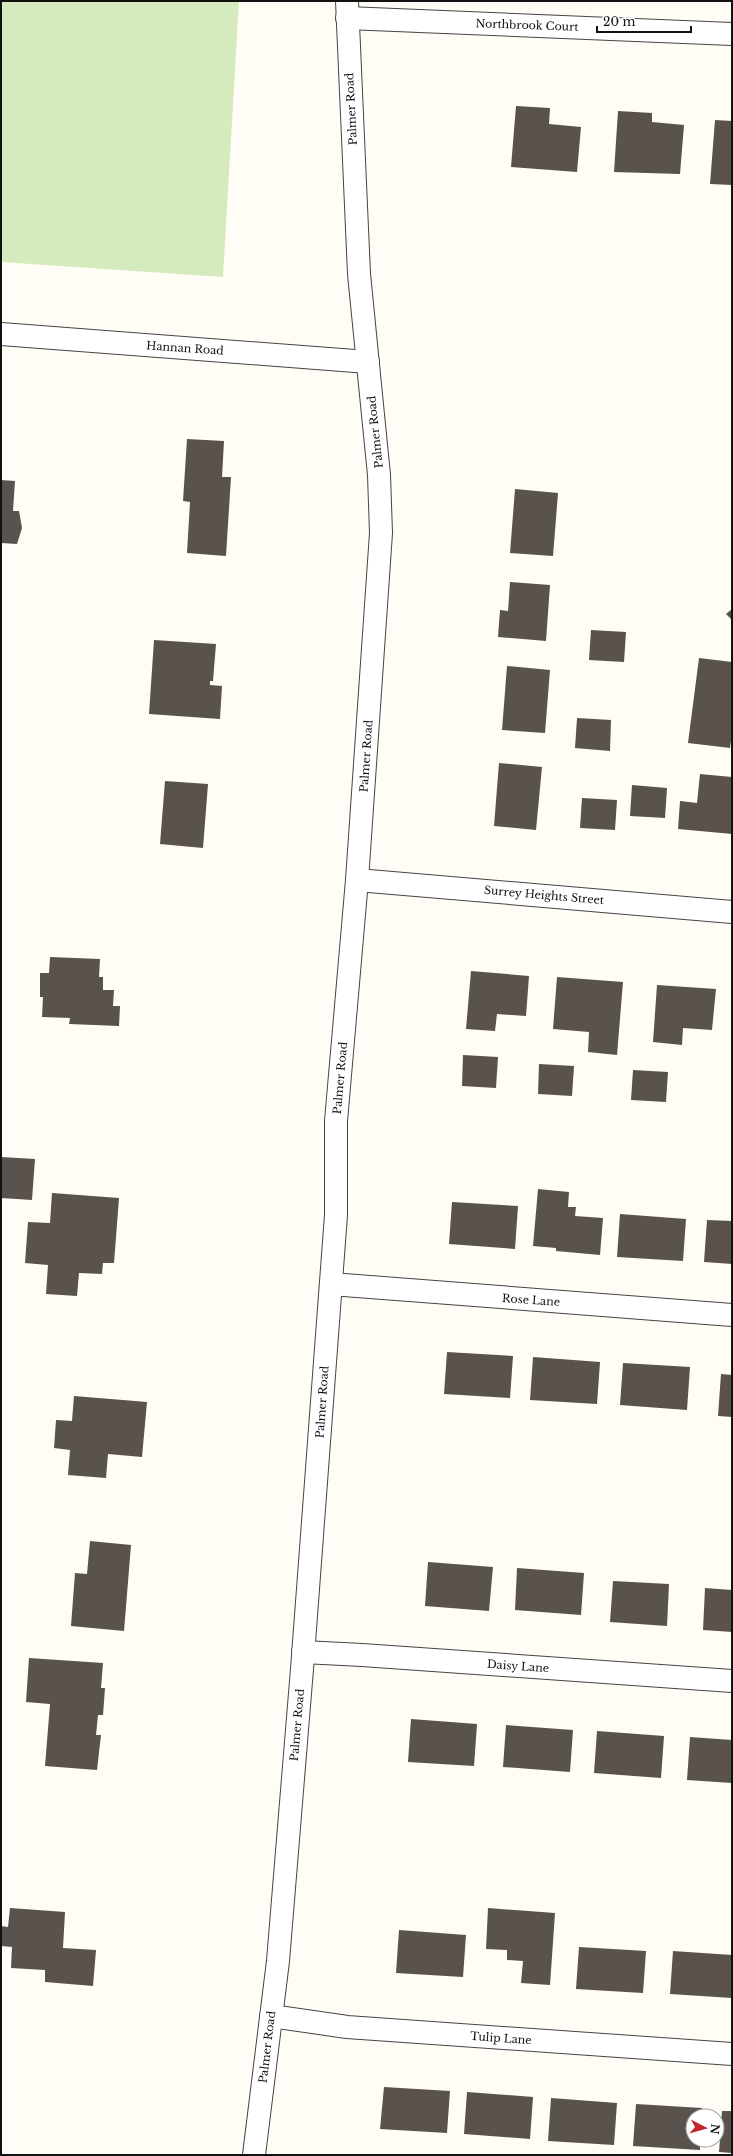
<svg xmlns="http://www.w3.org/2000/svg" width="733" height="2156" viewBox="0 0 733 2156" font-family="'Libre Baskerville',serif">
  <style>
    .green { fill: #d5ebbd }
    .building { fill: #5a524d }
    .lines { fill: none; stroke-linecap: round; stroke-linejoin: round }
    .minor-casing { stroke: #444; stroke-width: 24 }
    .tertiary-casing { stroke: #444; stroke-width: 24 }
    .minor { stroke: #fff; stroke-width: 22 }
    .tertiary { stroke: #fff; stroke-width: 22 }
    .labels { text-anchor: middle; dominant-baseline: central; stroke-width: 4; stroke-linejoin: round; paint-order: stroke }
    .street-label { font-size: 11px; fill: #111; stroke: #fff }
  </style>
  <rect width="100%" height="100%" fill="#fffdf5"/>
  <polygon class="green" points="1,1 239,1 223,277 1,262"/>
  <g class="building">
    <polygon points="516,106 550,108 549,124 581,127 577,172 511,167"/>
    <polygon points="618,111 652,113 652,122 684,125 680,174 614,172"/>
    <polygon points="715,120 732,121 732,185 710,184"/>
    <polygon points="187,439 224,441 222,477 231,477 226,556 187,553 190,502 183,501"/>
    <polygon points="1,480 15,481 13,511 19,511 22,528 17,544 1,543"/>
    <polygon points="515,489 558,493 553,556 510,553"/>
    <polygon points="510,582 550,585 546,641 498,637 500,610 508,611"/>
    <polygon points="732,609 732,620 726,614"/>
    <polygon points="591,630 626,632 624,662 589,660"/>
    <polygon points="154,640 216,644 213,681 210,681 210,685 222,686 220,719 149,714"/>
    <polygon points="699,658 732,662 732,733 730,748 688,743"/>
    <polygon points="507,666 550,670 545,733 502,730"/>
    <polygon points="577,718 611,720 610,751 575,748"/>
    <polygon points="499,763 542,767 536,830 494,826"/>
    <polygon points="700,774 732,777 732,834 678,829 680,801 697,803"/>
    <polygon points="165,781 208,784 203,848 160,844"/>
    <polygon points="632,785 667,788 665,818 630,816"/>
    <polygon points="582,798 617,800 615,830 580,828"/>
    <polygon points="50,957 100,959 99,977 103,977 103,990 114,990 113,1006 120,1006 119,1026 69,1024 70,1018 42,1017 43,997 40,997 40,973 49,973"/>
    <polygon points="471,971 529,976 526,1016 497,1014 495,1031 466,1029"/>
    <polygon points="557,977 623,982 617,1055 588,1052 589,1032 553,1029"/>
    <polygon points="657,985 716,989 712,1030 683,1028 682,1045 653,1042"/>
    <polygon points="463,1055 498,1057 496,1088 462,1086"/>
    <polygon points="539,1064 574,1066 572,1096 538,1094"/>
    <polygon points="633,1070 668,1072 666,1102 631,1100"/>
    <polygon points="1,1157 35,1159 32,1200 1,1198"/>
    <polygon points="538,1189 569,1192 568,1207 576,1207 575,1216 603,1218 600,1255 556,1251 556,1248 533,1246"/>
    <polygon points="52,1193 119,1198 114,1263 103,1263 102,1274 79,1273 77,1296 46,1294 48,1265 25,1263 28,1222 50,1223"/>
    <polygon points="452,1202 518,1206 515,1249 449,1244"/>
    <polygon points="620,1214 686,1219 683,1261 617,1257"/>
    <polygon points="707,1220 732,1221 732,1264 704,1262"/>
    <polygon points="447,1352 513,1356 510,1398 444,1394"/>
    <polygon points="533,1357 600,1362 597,1404 530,1400"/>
    <polygon points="623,1363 690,1367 687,1410 620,1405"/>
    <polygon points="721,1374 732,1375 732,1417 718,1416"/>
    <polygon points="74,1396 147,1402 142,1457 108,1454 106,1478 68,1475 70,1450 54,1448 56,1420 72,1421"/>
    <polygon points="90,1541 131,1545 124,1631 71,1626 75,1573 87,1574"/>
    <polygon points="428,1562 493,1567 489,1611 425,1606"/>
    <polygon points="517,1568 584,1573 581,1615 515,1610"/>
    <polygon points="613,1581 669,1584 667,1626 610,1622"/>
    <polygon points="705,1588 732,1590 732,1632 703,1630"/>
    <polygon points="29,1658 103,1663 101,1688 105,1688 103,1715 98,1715 96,1735 101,1735 97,1770 45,1766 50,1704 26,1702"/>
    <polygon points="411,1719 477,1724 474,1766 408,1762"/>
    <polygon points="506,1725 573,1730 570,1772 503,1767"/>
    <polygon points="597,1731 664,1736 661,1778 594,1773"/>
    <polygon points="690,1737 732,1740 732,1783 687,1780"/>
    <polygon points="10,1908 65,1912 63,1948 96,1950 93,1986 45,1982 45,1970 11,1968 12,1947 1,1946 1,1926 8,1927"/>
    <polygon points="488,1908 555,1913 550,1985 521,1983 523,1961 507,1960 507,1950 486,1949"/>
    <polygon points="399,1930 466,1935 463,1977 396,1973"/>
    <polygon points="579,1947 646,1951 643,1993 576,1989"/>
    <polygon points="673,1951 732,1955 732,1998 670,1994"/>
    <polygon points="384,2087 450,2091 447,2133 380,2129"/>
    <polygon points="467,2092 533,2097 530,2139 464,2134"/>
    <polygon points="551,2098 617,2103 614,2145 548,2141"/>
    <polygon points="636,2104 702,2108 702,2116 693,2116 693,2140 700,2140 700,2150 633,2146"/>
    <polygon points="722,2111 732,2111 732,2153 719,2152"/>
  </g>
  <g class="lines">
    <defs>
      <g id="minor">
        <polyline points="347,18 732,34"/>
        <polyline points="357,880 732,912"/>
        <polyline points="331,1284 732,1315"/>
        <polyline points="303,1652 362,1655 732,1681"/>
        <polyline points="271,2016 347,2027 732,2054"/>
      </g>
      <g id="tertiary">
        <polyline points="1,334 368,362"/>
        <polyline points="254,2155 278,1961 302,1669 336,1215 336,1121 357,880 381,533 379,475 359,274 347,1"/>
      </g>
    </defs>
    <use href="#minor" class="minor-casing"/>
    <use href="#tertiary" class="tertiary-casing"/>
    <use href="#minor" class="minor"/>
    <use href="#tertiary" class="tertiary"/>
  </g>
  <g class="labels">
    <g class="street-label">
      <text transform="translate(527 25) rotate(2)">Northbrook Court</text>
      <text transform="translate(351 109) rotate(-93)">Palmer Road</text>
      <text transform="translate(185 348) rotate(4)">Hannan Road</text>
      <text transform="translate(375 432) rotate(-96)">Palmer Road</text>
      <text transform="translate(366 756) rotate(-86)">Palmer Road</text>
      <text transform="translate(544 895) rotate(5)">Surrey Heights Street</text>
      <text transform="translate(340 1078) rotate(-85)">Palmer Road</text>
      <text transform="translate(531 1300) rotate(4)">Rose Lane</text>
      <text transform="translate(322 1402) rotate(-86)">Palmer Road</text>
      <text transform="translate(518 1666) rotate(4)">Daisy Lane</text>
      <text transform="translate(297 1725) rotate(-85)">Palmer Road</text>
      <text transform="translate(501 2038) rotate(4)">Tulip Lane</text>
      <text transform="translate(267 2047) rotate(-83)">Palmer Road</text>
    </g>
  </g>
  <rect width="733" height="2156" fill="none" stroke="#111111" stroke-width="4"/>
  <g transform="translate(705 2128) rotate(96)"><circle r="19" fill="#ffffff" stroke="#a0a0a0"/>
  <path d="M0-3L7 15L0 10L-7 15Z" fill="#c4262e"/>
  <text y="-6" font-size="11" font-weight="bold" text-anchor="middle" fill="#111111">N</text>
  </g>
  <path d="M597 26v6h94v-6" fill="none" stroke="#111111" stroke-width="2"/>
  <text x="603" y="26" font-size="12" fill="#111111" stroke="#ffffff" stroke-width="3" paint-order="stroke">20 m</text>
</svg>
